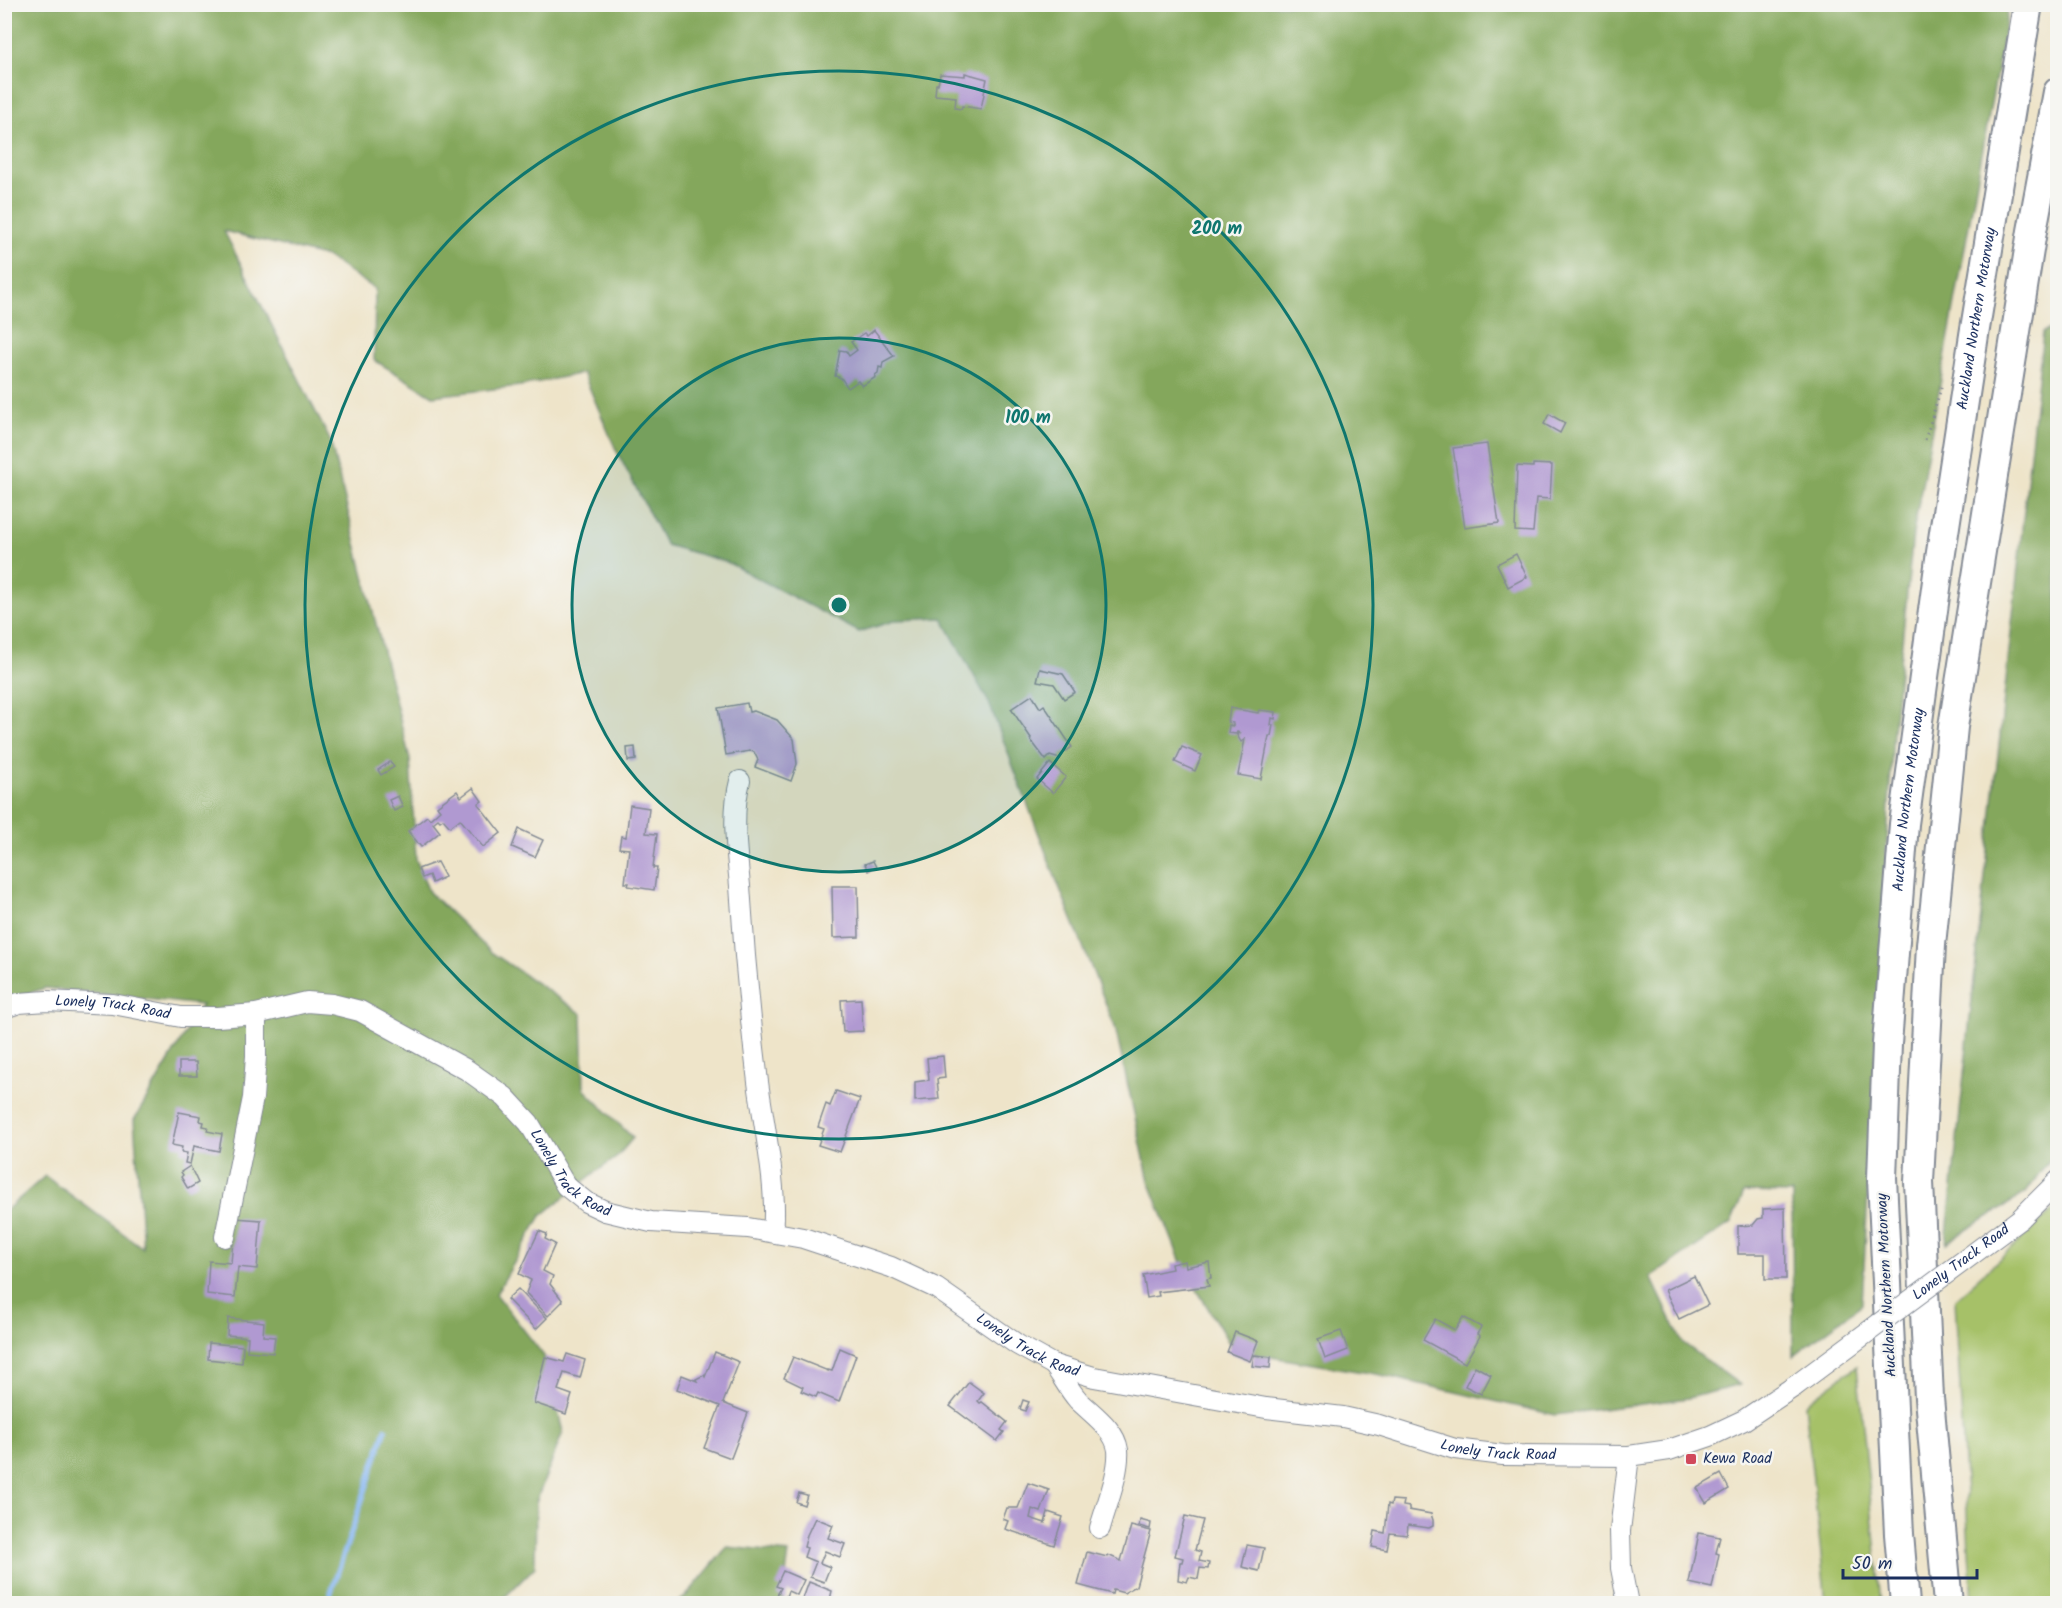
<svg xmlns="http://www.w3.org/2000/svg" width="2062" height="1608" viewBox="0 0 2062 1608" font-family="Kalam,sans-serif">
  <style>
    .green { fill: #a6c168; stroke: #607863; stroke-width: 1.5 }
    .forest { fill: #84a75c; stroke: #506b5d; stroke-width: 1.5 }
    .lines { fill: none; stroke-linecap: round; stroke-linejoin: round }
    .stream { stroke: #88b8f3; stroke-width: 5 }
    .building { fill: #b099d1 }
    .minor-casing { stroke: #848a94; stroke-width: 22 }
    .highway-casing { stroke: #848a94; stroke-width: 32 }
    .path { stroke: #848a94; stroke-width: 3; stroke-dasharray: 1.5 4.5; stroke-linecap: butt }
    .minor { stroke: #fff; stroke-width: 20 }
    .highway { stroke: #fff; stroke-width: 28 }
    .minor-bridge-casing { stroke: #848a94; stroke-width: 22; stroke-linecap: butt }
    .minor-bridge { stroke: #fff; stroke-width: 20 }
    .ring { fill: none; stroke: #0f766e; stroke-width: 3 }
    .poi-dot { fill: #d1495b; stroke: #f6f6f2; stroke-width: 2 }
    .labels { text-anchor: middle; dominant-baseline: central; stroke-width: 5; stroke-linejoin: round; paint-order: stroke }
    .street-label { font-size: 15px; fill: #1b2f5e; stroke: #f6f6f2 }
    .poi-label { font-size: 15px; fill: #1b2f5e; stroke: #f6f6f2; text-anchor: start }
    .centre { fill: #0f766e; stroke: #f6f6f2; stroke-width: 3 }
    .ring-label { font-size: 18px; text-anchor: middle; font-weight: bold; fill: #0f766e; stroke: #f6f6f2; stroke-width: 5; stroke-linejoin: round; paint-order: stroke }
  </style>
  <rect width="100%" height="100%" fill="#f6f6f2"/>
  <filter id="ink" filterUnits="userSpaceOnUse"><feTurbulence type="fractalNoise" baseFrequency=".0167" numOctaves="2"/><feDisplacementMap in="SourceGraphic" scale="12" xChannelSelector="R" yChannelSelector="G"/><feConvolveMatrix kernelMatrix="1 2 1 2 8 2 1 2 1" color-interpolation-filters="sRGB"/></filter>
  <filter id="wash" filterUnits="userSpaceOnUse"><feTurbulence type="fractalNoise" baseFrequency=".008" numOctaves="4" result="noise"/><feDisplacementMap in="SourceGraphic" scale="24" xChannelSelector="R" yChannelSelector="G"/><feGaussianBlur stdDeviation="1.35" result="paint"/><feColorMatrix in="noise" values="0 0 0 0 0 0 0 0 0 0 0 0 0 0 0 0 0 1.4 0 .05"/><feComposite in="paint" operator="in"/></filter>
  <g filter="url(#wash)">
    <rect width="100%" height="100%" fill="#eee4c9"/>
    <g class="green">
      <polygon points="2057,1207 2057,1603 1972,1603 1955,1299"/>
      <polygon points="1857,1366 1881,1603 1826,1603 1805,1404"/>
    </g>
    <g class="forest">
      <polygon points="5,5 2009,5 1913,534 1893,732 1862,1304 1793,1356 1792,1193 1744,1192 1731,1223 1651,1277 1682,1342 1740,1385 1689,1398 1555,1415 1381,1375 1234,1351 1182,1265 1149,1181 1115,1027 1054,874 989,703 942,618 897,620 859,632 727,562 666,545 616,450 583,373 520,386 433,396 374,360 375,289 327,257 224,231 330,440 410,759 416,859 429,892 491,952 582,1014 584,1089 633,1138 616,1158 593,1174 541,1216 496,1294 544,1356 563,1432 536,1502 535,1567 499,1603 5,1603 4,1212 45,1176 143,1248 134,1120 202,1005 45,988 5,1001"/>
      <polygon points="2057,326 2057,1149 2026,1193 1946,1243 2043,332"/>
      <polygon points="727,1547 789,1553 782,1603 676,1604 686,1596"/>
    </g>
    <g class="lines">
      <polyline class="stream" points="327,1604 386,1429"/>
    </g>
    <g id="blocks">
      <g class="building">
        <polygon points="965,73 987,79 981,109 962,106 961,109 955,108 956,97 935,95 936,84 938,84 940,74 965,76"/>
        <polygon points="874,330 894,356 883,362 882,368 879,367 878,373 875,375 876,377 862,386 858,381 848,388 841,378 835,376 840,350 846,351 849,356 857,350 851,342 864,333 867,336"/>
        <polygon points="1549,414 1565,423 1560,433 1544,424"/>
        <polygon points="1487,444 1499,523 1465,528 1453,448"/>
        <polygon points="1533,464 1552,465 1550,499 1536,498 1533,532 1515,531 1517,466 1533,467"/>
        <polygon points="1516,554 1527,577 1508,587 1497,564"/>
        <polygon points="1040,669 1063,674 1075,692 1064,699 1054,684 1037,681"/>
        <polygon points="1032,695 1040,708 1044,705 1072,747 1061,755 1060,759 1050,756 1046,760 1030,739 1031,738 1011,709"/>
        <polygon points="747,703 749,712 754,711 777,720 794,739 797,764 791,781 755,767 758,760 754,752 750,751 726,755 718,708"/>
        <polygon points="1230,708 1258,713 1259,710 1276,712 1275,719 1272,718 1271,725 1273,725 1271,736 1269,736 1261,779 1238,775 1245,739 1241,742 1237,735 1240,733 1237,732 1236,734 1228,733 1229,725 1233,726 1233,723 1228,722"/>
        <polygon points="635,747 636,760 628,761 627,748"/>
        <polygon points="1182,747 1202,755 1195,771 1175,762"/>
        <polygon points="390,762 394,767 381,775 378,770"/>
        <polygon points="1050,763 1066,777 1053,793 1037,779"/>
        <polygon points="473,788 482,801 478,804 501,833 483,847 460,819 450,827 443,819 440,821 438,819 433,823 440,832 421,847 408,831 427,816 430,819 440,810 437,806 457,791 461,797"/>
        <polygon points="398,796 403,807 394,811 389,800"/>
        <polygon points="630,805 649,808 646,833 657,834 653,868 657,868 654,890 628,886 629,883 625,883 629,849 619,848 621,836 626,837"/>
        <polygon points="519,829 543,840 535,857 512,847"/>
        <polygon points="873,861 876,867 868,871 865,864"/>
        <polygon points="437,862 445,877 432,883 429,875 422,878 418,869"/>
        <polygon points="832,886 858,886 859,937 833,938"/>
        <polygon points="861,999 863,1031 843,1032 841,1000"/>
        <polygon points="943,1056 945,1078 937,1079 939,1099 915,1101 915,1082 929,1080 927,1058"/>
        <polygon points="179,1062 196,1062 197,1076 179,1076"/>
        <polygon points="836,1091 860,1099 840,1152 818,1145 824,1129 818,1127 826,1104 830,1106"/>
        <polygon points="179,1112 201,1116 200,1121 204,1122 203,1126 208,1127 207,1131 222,1134 219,1151 194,1146 190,1164 185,1163 187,1153 181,1152 182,1147 172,1145"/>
        <polygon points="190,1166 198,1183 188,1189 181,1177 183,1175 181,1172"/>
        <polygon points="1785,1208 1786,1279 1765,1279 1765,1254 1738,1254 1738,1226 1753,1225 1758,1219 1763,1218 1763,1209"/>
        <polygon points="235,1218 261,1220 257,1269 238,1267 235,1297 207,1294 209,1261 231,1263"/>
        <polygon points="539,1231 547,1234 545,1239 555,1244 543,1271 553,1276 550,1284 563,1301 548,1316 526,1293 531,1280 519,1274"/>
        <polygon points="1185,1261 1186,1267 1209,1262 1211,1278 1207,1279 1209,1286 1158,1292 1159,1296 1147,1298 1143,1275 1172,1269 1171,1264"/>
        <polygon points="1694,1276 1708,1305 1679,1319 1665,1290"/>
        <polygon points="518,1289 547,1318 536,1329 507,1299"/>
        <polygon points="1463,1317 1481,1327 1477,1334 1480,1336 1465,1363 1423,1340 1435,1319 1455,1330"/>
        <polygon points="228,1318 264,1322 263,1336 275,1337 273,1353 247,1351 248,1337 227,1335"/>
        <polygon points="1341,1331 1348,1350 1325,1359 1318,1339"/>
        <polygon points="1235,1332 1258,1341 1250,1361 1227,1352"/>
        <polygon points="209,1343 243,1346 242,1363 208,1359"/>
        <polygon points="840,1348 856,1355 839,1402 818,1393 816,1397 801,1391 803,1387 784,1378 793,1357 828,1371 828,1370 832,1371"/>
        <polygon points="715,1352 739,1362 723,1403 748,1413 731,1458 704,1448 720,1406 677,1389 682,1375 697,1381 696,1379 704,1375 705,1377"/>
        <polygon points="567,1354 585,1360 580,1378 564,1373 558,1390 572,1395 566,1414 534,1403 545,1357 564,1362"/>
        <polygon points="1254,1355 1271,1357 1270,1368 1252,1366"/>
        <polygon points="1475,1366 1491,1375 1481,1394 1465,1386"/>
        <polygon points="969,1382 984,1393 978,1401 980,1403 982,1402 1007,1422 1001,1430 1004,1432 997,1441 950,1406"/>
        <polygon points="1023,1400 1029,1402 1025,1411 1020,1409"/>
        <polygon points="1721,1474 1729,1489 1706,1503 1697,1488"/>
        <polygon points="1028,1483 1049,1490 1041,1512 1032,1509 1030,1518 1045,1523 1048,1512 1063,1517 1054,1545 1005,1529 1008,1521 1003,1519 1007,1508 1018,1508"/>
        <polygon points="799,1493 807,1495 804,1505 796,1502"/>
        <polygon points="1392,1500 1404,1501 1403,1506 1409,1507 1409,1510 1431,1514 1433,1520 1433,1526 1429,1528 1408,1525 1407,1535 1390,1533 1387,1550 1372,1547 1375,1531 1385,1533 1388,1504 1391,1505"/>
        <polygon points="1185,1516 1203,1520 1195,1550 1201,1552 1199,1561 1209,1563 1208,1569 1200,1568 1198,1579 1189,1577 1187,1582 1178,1580 1180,1562 1182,1562 1183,1558 1175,1556"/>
        <polygon points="815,1518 833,1525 828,1538 845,1544 840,1557 825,1551 820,1563 830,1567 824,1582 810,1577 816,1562 804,1557 807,1548 804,1547 807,1535"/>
        <polygon points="1140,1520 1151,1523 1150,1529 1139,1526"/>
        <polygon points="1131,1526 1151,1531 1136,1586 1124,1593 1113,1590 1112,1594 1078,1585 1087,1552 1107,1557 1108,1555 1121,1561"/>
        <polygon points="1699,1533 1720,1537 1716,1553 1719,1554 1712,1588 1689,1583"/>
        <polygon points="1247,1545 1264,1548 1259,1571 1242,1567"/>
        <polygon points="783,1571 804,1580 797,1595 788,1591 785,1599 777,1595 781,1588 776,1586"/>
        <polygon points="809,1582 832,1591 829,1604 801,1604"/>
      </g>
    </g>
  </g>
  <g filter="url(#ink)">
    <use href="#blocks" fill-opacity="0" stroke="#848a94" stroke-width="1.5"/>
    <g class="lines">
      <defs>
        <g id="minor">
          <path d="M740,781C731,815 737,852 740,886C744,952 750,1017 758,1082C764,1127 778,1189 773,1232"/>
          <path id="s1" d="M4,1008L19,1003L47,1001L113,1004L181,1017H218L256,1014L307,1002L332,1004L360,1011L467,1070L505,1097L529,1123L566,1186L586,1202L605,1211L651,1222L748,1228L803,1238L891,1267L936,1288L1018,1345L1054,1365L1094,1377L1266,1408L1343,1417L1379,1425L1455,1449L1503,1455L1629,1456L1669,1450L1710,1436L1744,1420L1795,1386"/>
          <polyline points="2020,1219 2058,1181"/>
          <polyline points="225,1237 253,1098 256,1056 256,1014"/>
          <path d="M1054,1365C1062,1376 1069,1390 1078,1400C1092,1414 1115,1429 1118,1450C1120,1472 1106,1506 1100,1528"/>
          <polyline points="1628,1604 1621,1568 1620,1531 1629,1456"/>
        </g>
        <g id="highway">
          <path id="s2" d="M1905,1604L1899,1534L1882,1178L1887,1044L1904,824L1940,559L1974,335L2028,4"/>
          <polyline points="1948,1604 1929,1398 1919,1182 1931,945 1953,727 2032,231 2058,92"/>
        </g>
      </defs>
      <use href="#minor" class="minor-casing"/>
      <use href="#highway" class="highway-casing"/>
      <polyline class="path" points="1925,440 1942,385"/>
      <use href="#minor" class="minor"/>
      <use href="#highway" class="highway"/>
      <defs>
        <g id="minor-bridge">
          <path id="s3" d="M1795,1386L2020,1219"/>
        </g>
      </defs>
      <use href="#minor-bridge" class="minor-bridge-casing"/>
      <use href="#minor-bridge" class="minor-bridge"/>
    </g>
  </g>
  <circle cx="839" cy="605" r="267" fill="#0f766e" fill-opacity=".12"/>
  <g class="ring">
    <circle cx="839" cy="605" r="267"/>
    <circle cx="839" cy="605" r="534"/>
  </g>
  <rect class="poi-dot" x="1685" y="1453" width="12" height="12" rx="3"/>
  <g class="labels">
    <g class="street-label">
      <text stroke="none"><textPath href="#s2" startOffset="1292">Auckland Northern Motorway</textPath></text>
      <text stroke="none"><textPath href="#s2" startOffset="806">Auckland Northern Motorway</textPath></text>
      <text stroke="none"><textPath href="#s1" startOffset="110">Lonely Track Road</textPath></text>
      <text stroke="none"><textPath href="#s1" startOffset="632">Lonely Track Road</textPath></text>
      <text stroke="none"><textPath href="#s3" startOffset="207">Lonely Track Road</textPath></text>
      <text transform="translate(1887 1285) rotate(-93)">Auckland Northern Motorway</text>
      <text stroke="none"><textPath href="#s1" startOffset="1136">Lonely Track Road</textPath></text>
      <text stroke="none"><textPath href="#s1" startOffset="1622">Lonely Track Road</textPath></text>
    </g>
    <g class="poi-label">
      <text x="1703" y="1459">Kewa Road</text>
    </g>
  </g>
  <circle cx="839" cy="605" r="9" class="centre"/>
  <g class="ring-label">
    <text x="1217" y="234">200 m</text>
    <text x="1028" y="423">100 m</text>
  </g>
  <rect width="2062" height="1608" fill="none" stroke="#f6f6f2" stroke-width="24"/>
  <path d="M1843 1569v9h134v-9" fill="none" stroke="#1b2f5e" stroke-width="3"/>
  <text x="1852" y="1569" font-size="18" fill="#1b2f5e" stroke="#f6f6f2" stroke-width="4.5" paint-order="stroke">50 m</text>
</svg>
